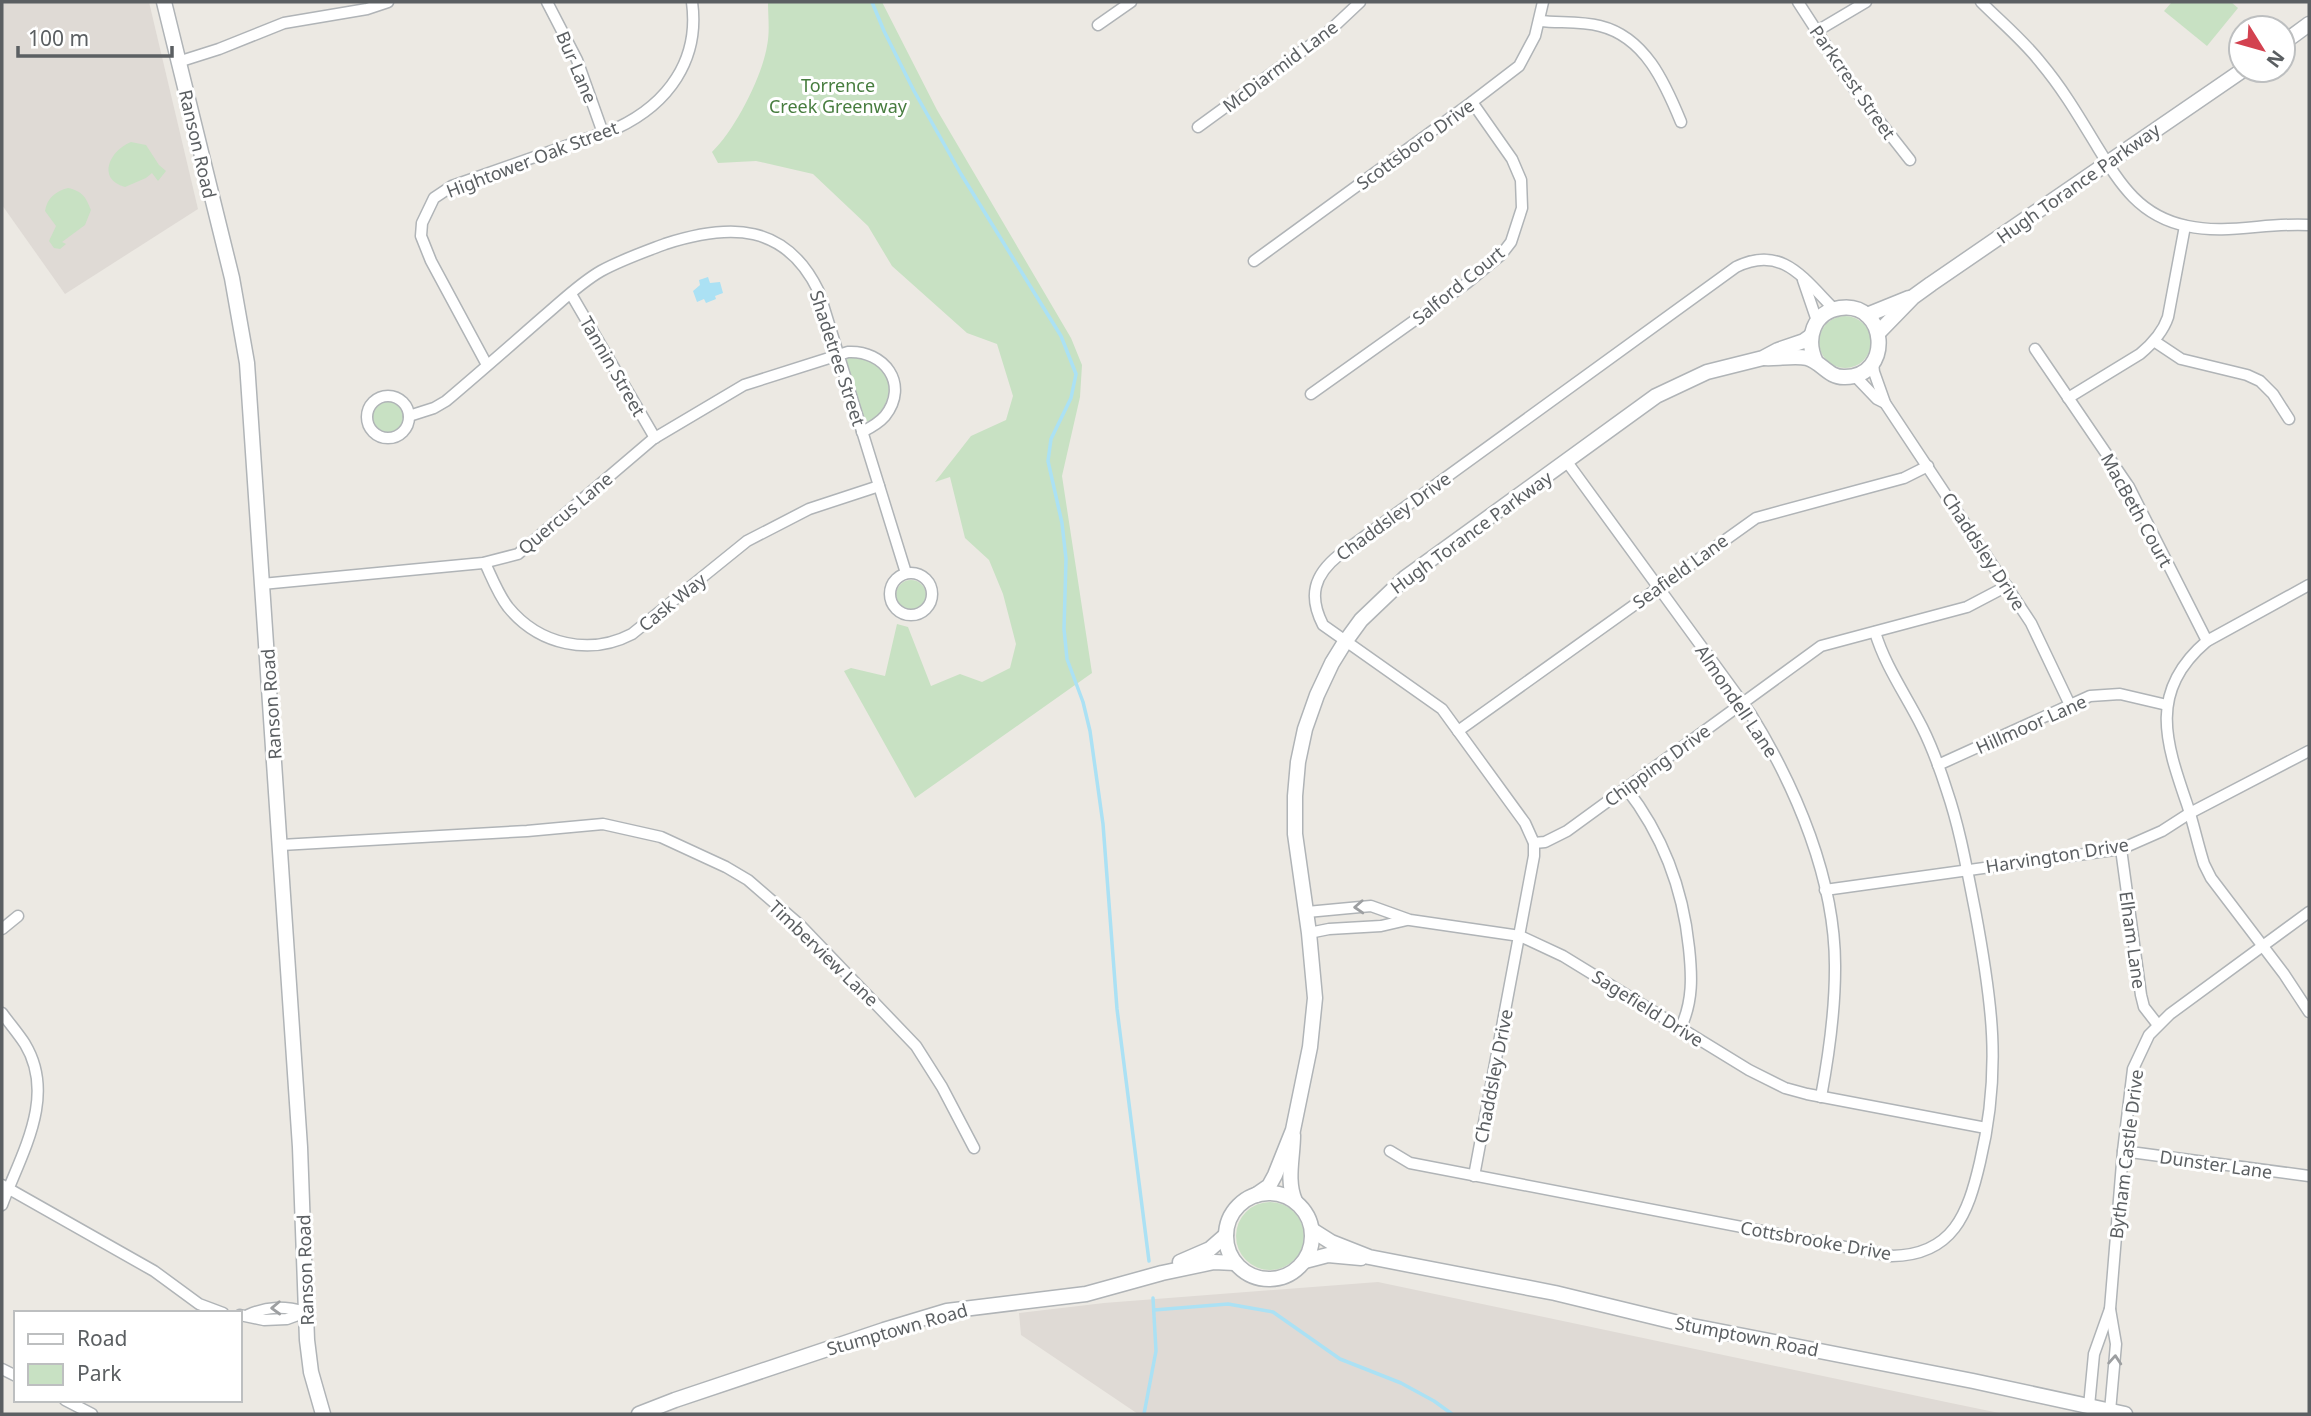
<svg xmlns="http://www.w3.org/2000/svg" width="2311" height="1416" viewBox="0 0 2311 1416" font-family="'Noto Sans',sans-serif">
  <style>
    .education { fill: #dfdad5 }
    .green { fill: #c8e1c3 }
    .water { fill: #abe1f4 }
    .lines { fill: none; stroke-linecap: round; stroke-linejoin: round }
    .stream { stroke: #abe1f4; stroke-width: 3.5 }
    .minor-casing { stroke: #b0b4b7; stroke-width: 13 }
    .tertiary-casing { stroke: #b0b4b7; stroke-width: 17 }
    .minor { stroke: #fff; stroke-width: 10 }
    .tertiary { stroke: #fff; stroke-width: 14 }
    .oneway { stroke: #9d9fa1 }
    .labels { text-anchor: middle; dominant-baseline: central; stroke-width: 6; stroke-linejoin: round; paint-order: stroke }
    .street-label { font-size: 18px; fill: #5b5f62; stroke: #fff }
    .park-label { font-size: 18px; fill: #477d3f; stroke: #fff }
  </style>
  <rect width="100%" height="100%" fill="#ece9e3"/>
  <g class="education">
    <polygon points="2,2 149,2 198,209 65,294 2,205"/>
    <polygon points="1378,1282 1946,1402 2004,1414 1138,1414 1021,1335 1019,1313 1104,1303"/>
  </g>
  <g class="green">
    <path d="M768,2H882L937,110L1071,338L1082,365L1080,397L1062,476L1092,673L915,798L844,671L851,668L885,676L897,624L908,627L931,686L960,674L982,682L1010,668L1016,644L1003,594L989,560L965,538L950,477L935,482L971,436L1006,420L1013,396L997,344L967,333L892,266L868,226L813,174L756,161L718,163L712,152C735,130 762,77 767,46C770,32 768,16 768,2Z"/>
    <polygon points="2172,2 2231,2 2238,8 2207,46 2164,11"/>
    <path d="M131,142L146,145L159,165L166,171L158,181L152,173L146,178L125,187C96,179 110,150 131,142Z"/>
    <path d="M68,188C82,191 86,197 91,210L85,225L62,242L66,244L60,249L54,248L49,241L56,226L45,211C47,198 56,191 68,188Z"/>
    <circle cx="1845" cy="342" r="26"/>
    <path d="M848,357C890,356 903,394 871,422L865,421L863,419L846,362Z"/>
    <circle cx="387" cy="417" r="16"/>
    <circle cx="911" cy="595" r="15"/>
    <circle cx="1270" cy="1236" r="34"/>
  </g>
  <polygon class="water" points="708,277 710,283 720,282 723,293 715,296 716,299 706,303 704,299 697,302 693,291 700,285 699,280"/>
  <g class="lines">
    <g class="stream">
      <polyline points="872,2 884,31 914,91 961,174 1061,336 1076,374 1071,398 1051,439 1048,461 1062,523 1066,559 1064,629 1067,659 1083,702 1090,731 1103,824 1117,1009 1149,1261"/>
      <polyline points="1154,1310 1228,1304 1273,1312 1340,1359 1401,1383 1434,1401 1452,1414"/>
      <polyline points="1144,1414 1156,1351 1153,1298"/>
    </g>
    <defs>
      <g id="minor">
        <polyline points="547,2 577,60 603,133"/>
        <polyline points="1798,2 1855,90 1910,160"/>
        <path d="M1981,2C2001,22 2024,41 2041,63C2062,88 2078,115 2095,143C2119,182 2138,216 2187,226C2227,235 2268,222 2309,225"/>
        <path d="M1540,21C1560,23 1581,21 1600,26C1645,37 1665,83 1681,122"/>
        <polyline points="1098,25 1131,2"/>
        <polyline points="1817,31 1866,2"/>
        <polyline points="178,62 219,49 284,23 367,9 388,2"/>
        <polyline points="1198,127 1327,33 1360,2"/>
        <polyline points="1254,261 1472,102 1519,66 1535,36 1543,2"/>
        <polyline points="1803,280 1817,321"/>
        <polyline points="571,294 655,438"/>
        <polyline points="2154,341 2181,359 2247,375 2260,381 2273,394 2289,419"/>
        <polyline points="2035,349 2129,487 2207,641"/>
        <polyline points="1873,363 1874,372 1885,403 2031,623 2070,705"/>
        <path d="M487,365L431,261L421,236L422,223L434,198L452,186L617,128C668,104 700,60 692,2"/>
        <polyline points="1855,376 1877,399 1885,403"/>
        <polyline points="1311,394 1467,283 1501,255 1511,242 1522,208 1521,180 1512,159 1472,102"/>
        <circle cx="388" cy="417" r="21"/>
        <path d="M2068,398L2140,354C2152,344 2163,332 2168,317L2185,226"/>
        <path d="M409,416L434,408L446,401C479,373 511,345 543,317C562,301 580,283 601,271C621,260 644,252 665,244C730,223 786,223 819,292L906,573"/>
        <path d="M1567,462L1750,713C1796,787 1836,881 1835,969C1835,1012 1829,1054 1821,1097"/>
        <path d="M485,563C492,578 498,594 508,607C539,645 590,656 632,634L747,541L809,509L879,486"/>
        <circle cx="911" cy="594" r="21"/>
        <path d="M262,584L483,563L518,554L653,439L744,385L848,352C884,350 910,384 885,416C879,423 870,428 862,432"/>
        <path d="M2309,585L2207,641C2147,692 2166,743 2188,807C2194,826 2198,845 2204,864L2211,878L2284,974L2309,1012"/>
        <polyline points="1458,731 1756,518 1904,478 1928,466"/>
        <polyline points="1938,765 2090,696 2120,694 2167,705"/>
        <path d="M1626,788C1662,834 1683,889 1689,948C1692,976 1693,1001 1681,1027"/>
        <polyline points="1534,843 1545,842 1567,831 1821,646 1967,607 2007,586"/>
        <polyline points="281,845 527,831 603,824 661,837 726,867 748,880 800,925 916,1046 942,1087 974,1148"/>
        <polyline points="2121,849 2141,995 2144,1007 2158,1025"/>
        <polyline points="1825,890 2121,849 2162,831 2190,813 2309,751"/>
        <polyline points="1307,912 1371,906 1410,920 1520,936 1563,956 1749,1070 1785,1088 1807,1094 1986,1128"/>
        <polyline points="2,929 18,916"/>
        <polyline points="1309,933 1329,929 1381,926 1407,920"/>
        <path d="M2,1013C9,1023 18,1033 25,1044C57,1097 21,1154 2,1205"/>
        <path d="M1390,1151L1410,1163L1892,1256C1953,1255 1968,1214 1980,1162C2002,1070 1992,1001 1975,910C1967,870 1960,829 1947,791C1940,769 1932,747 1922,727C1906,695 1885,666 1875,632"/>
        <polyline points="2123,1151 2309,1176"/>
        <path d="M1474,1176L1534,856V843L1525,823L1442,709L1323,625C1308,596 1314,575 1339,555L1736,267C1782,244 1804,279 1834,309"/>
        <polyline points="2,1185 154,1271 199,1304 223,1313"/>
        <polyline points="240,1315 264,1320 287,1319 306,1312"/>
        <path d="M248,1315C268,1306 284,1306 306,1312"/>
        <polyline points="2,1369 16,1376"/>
        <polyline points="65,1400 92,1414"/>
        <polyline points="2089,1406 2094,1354 2110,1309"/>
        <polyline points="2110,1411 2116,1344 2110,1309 2123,1151 2133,1069 2149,1035 2170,1014 2309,912"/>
      </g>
      <g id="tertiary">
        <polyline points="164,2 232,278 247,363 300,1147 307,1340 311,1372 323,1414"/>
        <polyline points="2283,43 2309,24"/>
        <polyline points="1867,315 1909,298"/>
        <polyline points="1879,332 1913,297 1931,284 2243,70"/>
        <path d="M1764,358C1777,359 1795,355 1807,358C1822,362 1828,378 1845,377C1893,377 1888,301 1840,308C1813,312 1805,339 1816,362"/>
        <path d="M1293,1135C1293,1157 1286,1180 1295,1201"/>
        <circle cx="1269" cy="1236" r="43"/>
        <polyline points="1256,1195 1269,1186 1275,1175 1293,1130 1310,1047 1315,998 1309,933 1295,834 1295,796 1298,762 1305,729 1317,695 1332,663 1345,642 1361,620 1405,578 1656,396 1707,372 1763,358 1778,350 1804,341 1811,336"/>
        <polyline points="1312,1230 1331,1242 1369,1257 1555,1293 1687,1325 1973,1381 2125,1414"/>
        <polyline points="1305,1261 1328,1255 1361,1258"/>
        <polyline points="1180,1262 1210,1249 1226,1235"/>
        <polyline points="639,1414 675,1400 884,1330 947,1311 1086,1294 1162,1273 1214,1262 1235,1263"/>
      </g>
    </defs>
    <use href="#minor" class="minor-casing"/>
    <use href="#tertiary" class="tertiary-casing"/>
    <use href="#minor" class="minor"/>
    <use href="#tertiary" class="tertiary"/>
  </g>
  <defs><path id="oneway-chevron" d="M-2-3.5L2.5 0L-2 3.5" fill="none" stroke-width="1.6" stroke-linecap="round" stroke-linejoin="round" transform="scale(1.75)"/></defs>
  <g class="oneway">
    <use href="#oneway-chevron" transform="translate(1359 907) rotate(177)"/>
    <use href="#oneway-chevron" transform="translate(276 1308) rotate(178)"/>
    <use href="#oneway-chevron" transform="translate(2115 1360) rotate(-86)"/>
  </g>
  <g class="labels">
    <g class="street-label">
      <text transform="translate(1280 66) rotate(-37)">McDiarmid Lane</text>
      <text transform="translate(577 67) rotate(67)">Bur Lane</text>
      <text transform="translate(1853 82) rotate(55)">Parkcrest Street</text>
      <text transform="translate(198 144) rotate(77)">Ranson Road</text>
      <text transform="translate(1415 144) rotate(-36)">Scottsboro Drive</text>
      <text transform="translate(532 159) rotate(-21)">Hightower Oak Street</text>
      <text transform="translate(2078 183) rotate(-35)">Hugh Torance Parkway</text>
      <text transform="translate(1458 285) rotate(-39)">Salford Court</text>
      <text transform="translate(838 358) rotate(72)">Shadetree Street</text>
      <text transform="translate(613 366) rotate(60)">Tannin Street</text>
      <text transform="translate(2137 510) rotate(61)">MacBeth Court</text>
      <text transform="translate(565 513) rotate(-40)">Quercus Lane</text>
      <text transform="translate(1393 516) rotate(-36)">Chaddsley Drive</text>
      <text transform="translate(1471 532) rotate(-36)">Hugh Torance Parkway</text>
      <text transform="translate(1984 551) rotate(57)">Chaddsley Drive</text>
      <text transform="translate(1680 571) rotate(-36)">Seafield Lane</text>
      <text transform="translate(672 602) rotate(-39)">Cask Way</text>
      <text transform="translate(1737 701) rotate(56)">Almondell Lane</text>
      <text transform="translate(271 704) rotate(-94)">Ranson Road</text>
      <text transform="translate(2031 724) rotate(-24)">Hillmoor Lane</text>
      <text transform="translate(1657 765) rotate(-36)">Chipping Drive</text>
      <text transform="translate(2057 855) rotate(-9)">Harvington Drive</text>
      <text transform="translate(2133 940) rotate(82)">Elham Lane</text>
      <text transform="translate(824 953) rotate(44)">Timberview Lane</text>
      <text transform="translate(1648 1008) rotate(32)">Sagefield Drive</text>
      <text transform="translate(1493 1076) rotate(-79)">Chaddsley Drive</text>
      <text transform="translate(2126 1154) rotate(-83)">Bytham Castle Drive</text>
      <text transform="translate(2216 1164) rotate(8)">Dunster Lane</text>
      <text transform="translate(1816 1240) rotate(10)">Cottsbrooke Drive</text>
      <text transform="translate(305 1270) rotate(-92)">Ranson Road</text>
      <text transform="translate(897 1329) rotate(-16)">Stumptown Road</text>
      <text transform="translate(1747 1336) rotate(11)">Stumptown Road</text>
    </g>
    <g class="park-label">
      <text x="838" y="85">Torrence<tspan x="838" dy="21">Creek Greenway</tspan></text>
    </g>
  </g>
  <rect width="2311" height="1416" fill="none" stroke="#5b5f62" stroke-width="7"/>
  <rect x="14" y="1311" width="228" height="91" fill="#ffffff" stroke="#bdbfc0" stroke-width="2"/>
  <rect x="28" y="1334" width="35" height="10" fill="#ffffff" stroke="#bdbfc0" stroke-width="2"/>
  <text x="77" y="1346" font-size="21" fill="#5b5f62">Road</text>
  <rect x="28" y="1364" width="35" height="21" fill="#c8e1c3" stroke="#bdbfc0" stroke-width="2"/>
  <text x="77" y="1381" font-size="21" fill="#5b5f62">Park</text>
  <g transform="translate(2262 49) rotate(127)"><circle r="33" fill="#ffffff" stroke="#bdbfc0" stroke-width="2"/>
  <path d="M0-5L12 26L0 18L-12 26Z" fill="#d34250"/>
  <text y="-10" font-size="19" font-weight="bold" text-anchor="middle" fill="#5b5f62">N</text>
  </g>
  <path d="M18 46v10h154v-10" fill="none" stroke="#5b5f62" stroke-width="3.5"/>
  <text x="28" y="46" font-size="21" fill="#5b5f62" stroke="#ffffff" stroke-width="5" paint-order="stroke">100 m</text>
</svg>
